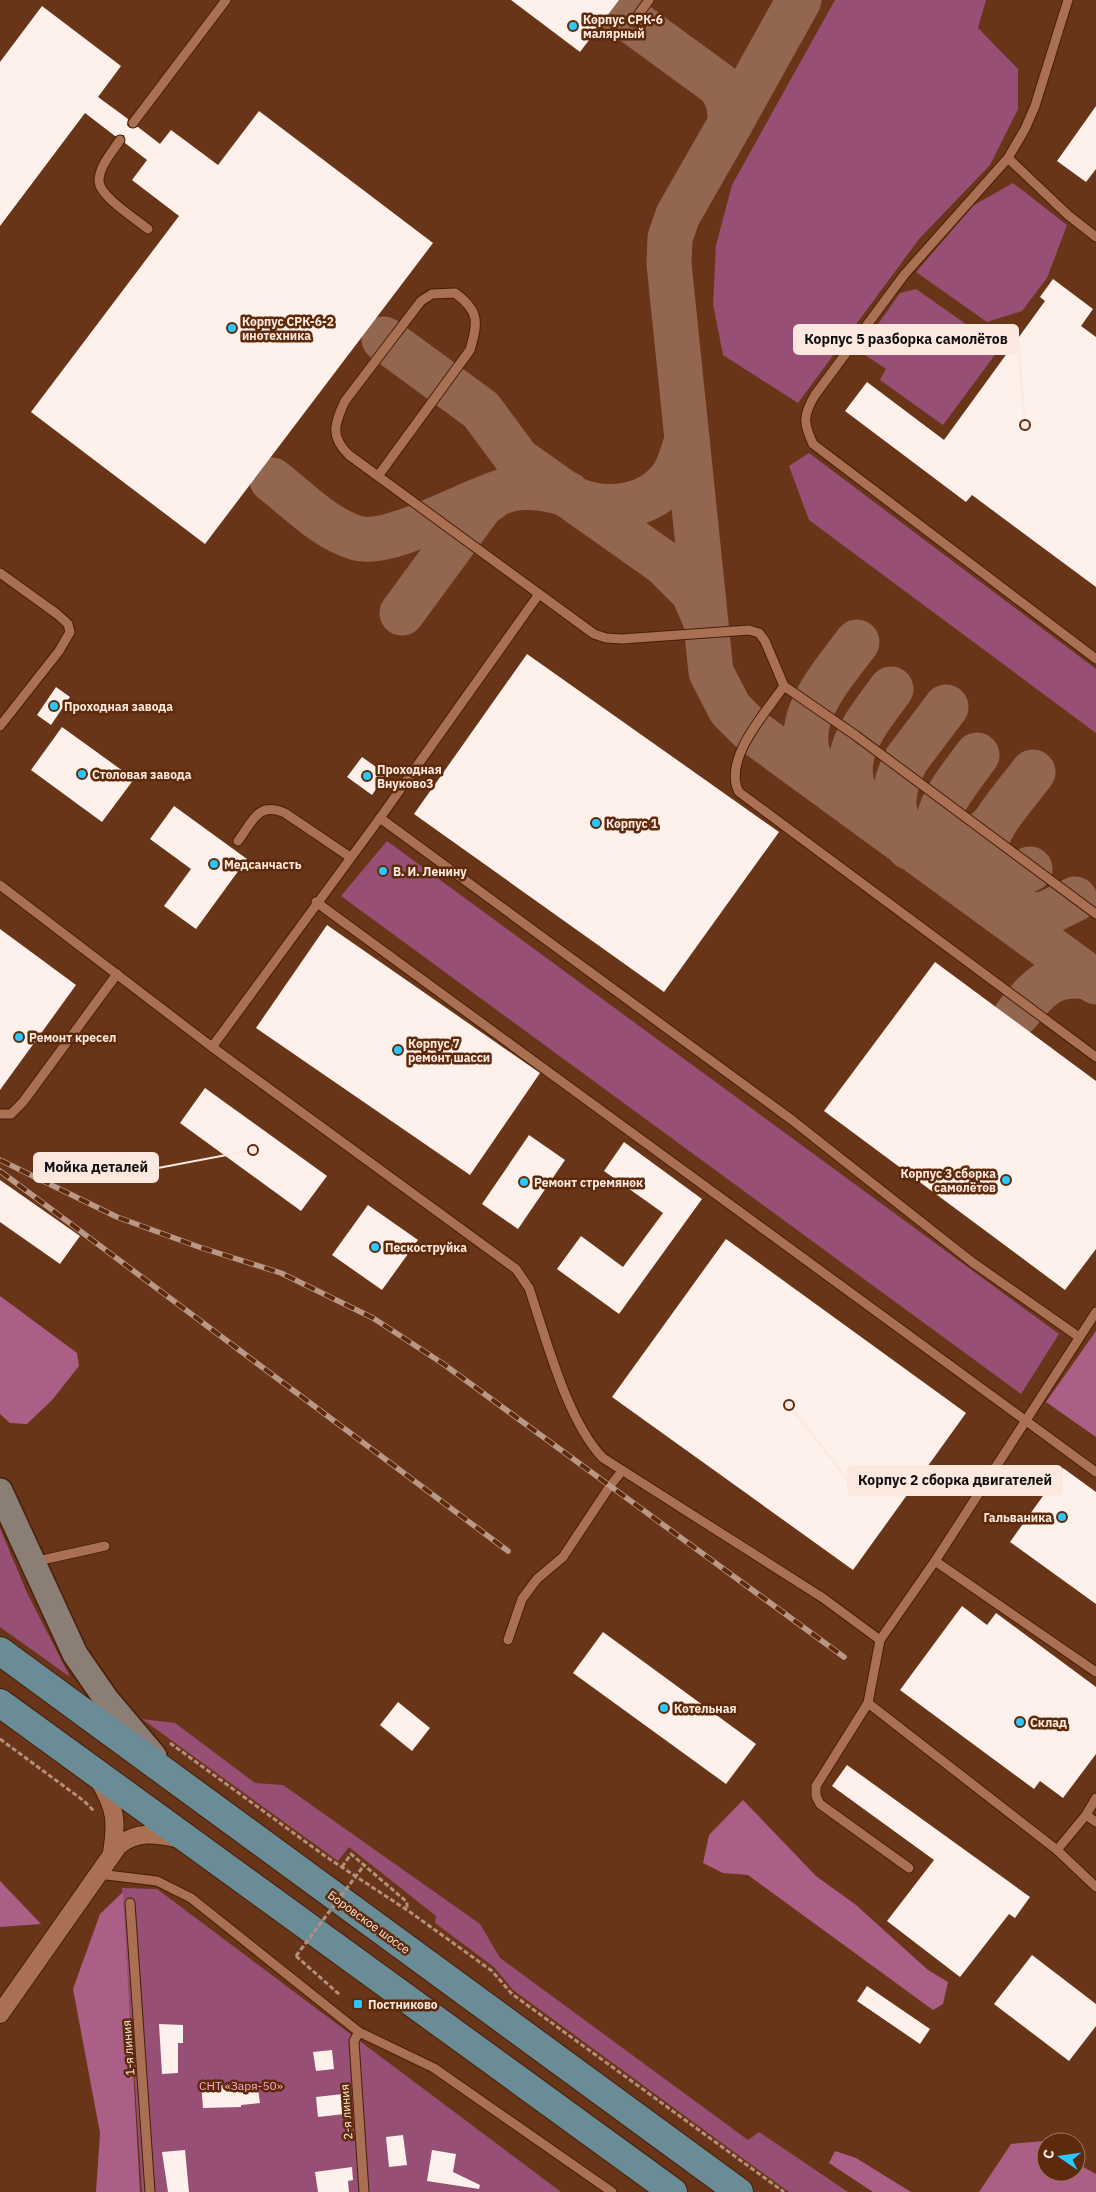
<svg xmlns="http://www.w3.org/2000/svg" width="1096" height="2192" viewBox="0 0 1096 2192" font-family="'IBM Plex Sans',sans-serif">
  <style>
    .green { fill: #974f76 }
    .forest { fill: #ab5f87 }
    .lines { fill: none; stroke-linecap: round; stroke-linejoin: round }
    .taxiway { stroke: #92664f; stroke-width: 45 }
    .building { fill: #fef0ea }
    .lane-casing { stroke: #451f08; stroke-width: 11 }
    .street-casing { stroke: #451f08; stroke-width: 20 }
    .secondary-casing { stroke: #451f08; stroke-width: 28 }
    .primary-casing { stroke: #451f08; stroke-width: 30 }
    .path { stroke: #b3907d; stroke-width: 3; stroke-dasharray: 5 2.5; stroke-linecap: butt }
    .lane { stroke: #aa7053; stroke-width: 9 }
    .street { stroke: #aa7053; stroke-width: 18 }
    .secondary { stroke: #8a7e75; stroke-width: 25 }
    .primary { stroke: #6a8c97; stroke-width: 28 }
    .rail-casing { stroke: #ba9886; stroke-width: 5.5 }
    .rail { stroke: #5d2a0b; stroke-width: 4; stroke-dasharray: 11; stroke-linecap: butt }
    .path-bridge { stroke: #b3907d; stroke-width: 3; stroke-dasharray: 5 2.5; stroke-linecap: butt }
    .poi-dot { fill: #29c8ff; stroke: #5d2a0b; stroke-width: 2 }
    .labels { text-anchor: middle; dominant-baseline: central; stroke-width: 5; stroke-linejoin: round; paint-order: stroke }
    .poi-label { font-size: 12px; font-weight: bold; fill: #fce8df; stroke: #5d2a0b; text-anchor: start }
    .street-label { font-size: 12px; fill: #fce8df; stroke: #5d2a0b }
    .park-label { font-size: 12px; fill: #fca7d2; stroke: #5d2a0b }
    .leader { fill: none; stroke: #fce8df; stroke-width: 2 }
    .callout-dot { fill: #fce8df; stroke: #5d2a0b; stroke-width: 2 }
    .callout { fill: #fce8df; stroke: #fce8df; stroke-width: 2 }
    .callout-label { font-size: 14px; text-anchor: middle; font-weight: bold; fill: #111 }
  </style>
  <rect width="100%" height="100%" fill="#693518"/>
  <g class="green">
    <polygon points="835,0 986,0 978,28 1018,69 1018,109 990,165 919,239 798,403 723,355 713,304 716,245 732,185"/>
    <polygon points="1013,183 1067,225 1047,278 1022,311 987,322 916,272 974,205"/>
    <polygon points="916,289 1000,348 943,425 880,380 886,369 859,351 900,293"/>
    <polygon points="809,453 1096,669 1096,733 809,520 789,466"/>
    <polygon points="387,841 1059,1334 1021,1394 341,896"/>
    <polygon points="0,1528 27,1593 70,1677 0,1627"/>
    <polygon points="142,1719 175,1723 255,1783 283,1785 480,1924 500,1958 748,2140 759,2132 848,2192 789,2192 513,1990 494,1967 435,1923 436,1916 349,1847 338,1861"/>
    <polygon points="122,1888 157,1889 561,2192 142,2192"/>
  </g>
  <g class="forest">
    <polygon points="0,1296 77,1353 79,1366 52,1400 27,1424 10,1423 0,1414"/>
    <polygon points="1096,1331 1096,1437 1046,1402"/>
    <polygon points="743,1800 816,1876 856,1905 928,1970 948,1982 943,2004 933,2010 748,1875 723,1873 703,1863 709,1835"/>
    <polygon points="0,1881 41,1924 0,1927"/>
    <polygon points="123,1892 140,2192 96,2192 100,2133 73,1989 100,1914"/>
    <polygon points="1043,2141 1046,2143 1046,2172 1076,2172 1076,2163 1096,2174 1096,2192 979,2192 1011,2144"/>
    <polygon points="835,2151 856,2158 911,2192 873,2192 829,2163"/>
  </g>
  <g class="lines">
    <g class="taxiway">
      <path d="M618,11L718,84C729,97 730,107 730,124L799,0"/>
      <polyline points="730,124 678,215 670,238 669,264 711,672 730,709 752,731 1096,982"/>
      <polyline points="384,339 481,410 518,460 664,563 693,592 704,617"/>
      <path d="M272,480C298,500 325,529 357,538C391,548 473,498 511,489C532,485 548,489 568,494"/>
      <path d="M576,500C609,513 652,507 673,476C680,465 683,452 687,439"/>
      <polyline points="402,613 482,504 491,498"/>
      <path d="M946,707L906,760C889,795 890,812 909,847C949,855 963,853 993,825"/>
      <path d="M977,755C943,801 920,824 955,879C986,885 1002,882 1030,869"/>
      <path d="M1033,772C994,823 962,848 1001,912L1043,915L1075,899"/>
      <path d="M828,786C777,735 825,685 857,642"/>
      <path d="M872,819C867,812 861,807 858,800C835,757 867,722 891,689"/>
      <path d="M1017,1014C1041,984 1055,970 1096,978"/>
    </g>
  </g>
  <g class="building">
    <polygon points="511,0 619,0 580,52"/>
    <polygon points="42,6 121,66 98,97 128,119 127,125 130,128 138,127 160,144 171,130 218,165 259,111 433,243 205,544 31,412 179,216 132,180 147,160 125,143 124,135 115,136 85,113 0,226 0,62"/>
    <polygon points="1096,106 1096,169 1086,182 1057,161"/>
    <polygon points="1053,279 1093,309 1081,326 1096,337 1096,587 972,495 966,502 845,411 867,382 944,440 1045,301 1040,297"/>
    <polygon points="527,654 779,832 664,992 414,814"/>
    <polygon points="56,687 70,697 51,725 37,715"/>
    <polygon points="62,727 134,779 102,822 31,770"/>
    <polygon points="362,757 386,774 372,795 347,777"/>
    <polygon points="174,806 247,859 196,929 164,906 191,869 150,839"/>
    <polygon points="327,925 540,1073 470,1175 256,1028"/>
    <polygon points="0,929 76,985 0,1090"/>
    <polygon points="935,962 1096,1081 1096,1249 1065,1290 824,1111"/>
    <polygon points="205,1088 327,1176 301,1211 180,1123"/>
    <polygon points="529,1135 565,1160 518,1229 482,1204"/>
    <polygon points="624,1142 702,1199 619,1314 557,1269 581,1236 623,1267 663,1213 604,1171"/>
    <polygon points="0,1180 80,1236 60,1264 0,1222"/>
    <polygon points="368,1205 418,1240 382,1290 332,1255"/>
    <polygon points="726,1239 966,1413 853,1570 612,1397"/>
    <polygon points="1063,1468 1096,1492 1096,1604 1010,1542"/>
    <polygon points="962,1606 987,1625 996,1613 1096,1687 1096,1754 1063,1798 1040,1781 1034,1789 900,1690"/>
    <polygon points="603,1632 756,1744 726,1784 573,1673"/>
    <polygon points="398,1702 430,1728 412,1751 380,1725"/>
    <polygon points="847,1765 1030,1897 1015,1918 1009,1914 960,1977 887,1921 934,1860 832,1786"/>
    <polygon points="1032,1955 1096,2004 1096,2026 1069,2061 994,2004"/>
    <polygon points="867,1986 930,2029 920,2044 857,2001"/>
    <polygon points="159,2024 183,2025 183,2043 178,2043 178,2073 162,2074"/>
    <polygon points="332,2050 334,2069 316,2071 313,2052"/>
    <polygon points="222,2081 223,2089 239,2087 240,2091 258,2089 260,2103 241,2105 241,2107 203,2108 201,2082"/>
    <polygon points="343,2094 345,2114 318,2117 316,2097"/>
    <polygon points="403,2135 407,2165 389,2167 386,2137"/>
    <polygon points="185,2150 189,2192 168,2192 162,2152"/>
    <polygon points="432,2150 456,2154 453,2172 480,2185 479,2189 427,2181"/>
    <polygon points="352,2167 353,2180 348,2181 349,2192 318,2192 315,2172"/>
  </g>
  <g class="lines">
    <defs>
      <g id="lane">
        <path d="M1068,0L1035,106L1025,129L1008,158L904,275L815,395C803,415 803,423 813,444L1096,659"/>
        <polyline points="633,22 649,0"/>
        <polyline points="133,123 226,0"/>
        <path d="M120,140C113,151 99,166 99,181C99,196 136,219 148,229"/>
        <polyline points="1008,158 1068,215 1096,237"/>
        <path d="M378,476L470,350C478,323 480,311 455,293L432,294L421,301L345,401C335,423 329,436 349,455L594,634L606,638L622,639L749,630L759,633L765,641L784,686L855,735L1096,914"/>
        <polyline points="0,573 57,614 68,624 70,632 59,651 0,726"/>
        <path d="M539,594L380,818L212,1047L516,1269L529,1288C546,1338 567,1421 603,1458L823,1598L880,1640"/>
        <path d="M784,686C766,712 722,760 739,792L1096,1057"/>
        <polyline points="380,818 792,1120 972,1262 1079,1337"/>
        <path d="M238,841C253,821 258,801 285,813L350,857"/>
        <polyline points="0,885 212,1047"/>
        <polyline points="316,902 1096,1472"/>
        <polyline points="0,1114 11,1114 23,1102 117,974"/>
        <polyline points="1096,1312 935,1561 880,1640 868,1703 1057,1850 1096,1887"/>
        <polyline points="935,1561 1096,1672"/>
        <polyline points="33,1562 105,1546"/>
        <polyline points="508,1640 522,1599 537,1579 563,1557 610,1486 622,1471"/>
        <polyline points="868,1703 816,1786 816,1796 820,1804 909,1868"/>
        <polyline points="1086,1815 1096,1822"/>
        <polyline points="1057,1850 1086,1815 1096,1798"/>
        <polyline points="98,1874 157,1881 191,1898 359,2032 434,2068 612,2192"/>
        <polyline points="130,1903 150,2192"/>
        <polyline points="359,2032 354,2041 364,2192"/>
      </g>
      <g id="street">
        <path d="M99,1780C116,1809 117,1821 112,1853"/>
        <path d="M0,2014L118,1846C137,1830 157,1834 180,1839"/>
      </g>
      <polyline id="secondary" points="0,1491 75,1654 106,1699 154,1756"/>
      <g id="primary">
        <polyline points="0,1651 739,2192"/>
        <polyline points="0,1703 673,2192"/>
      </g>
    </defs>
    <use href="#lane" class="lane-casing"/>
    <use href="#street" class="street-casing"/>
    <use href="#secondary" class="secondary-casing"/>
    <use href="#primary" class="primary-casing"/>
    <g class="path">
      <polyline points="0,1739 84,1801 94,1811"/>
      <polyline points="170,1743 325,1856 410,1912 492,1971 512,1994 784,2192"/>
      <polyline points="342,1867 351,1854 407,1902 407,1910"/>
      <polyline points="296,1956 340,1995"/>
    </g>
    <use href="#lane" class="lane"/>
    <use href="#street" class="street"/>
    <use href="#secondary" class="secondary"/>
    <use href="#primary" class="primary"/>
    <defs>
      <g id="rail">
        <polyline points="0,1160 117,1217 199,1247 281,1273 373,1318 442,1363 844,1657"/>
        <polyline points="0,1171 508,1551"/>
      </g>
    </defs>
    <use href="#rail" class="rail-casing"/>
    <use href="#rail" class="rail"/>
    <polyline class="path-bridge" points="296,1956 365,1864"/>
  </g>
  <g class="poi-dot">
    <circle cx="573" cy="26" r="5"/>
    <circle cx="232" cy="328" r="5"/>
    <circle cx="54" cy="706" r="5"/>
    <circle cx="82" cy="774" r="5"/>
    <circle cx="367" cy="776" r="5"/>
    <circle cx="596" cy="823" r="5"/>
    <circle cx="214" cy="864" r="5"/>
    <circle cx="383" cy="871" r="5"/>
    <circle cx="19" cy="1037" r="5"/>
    <circle cx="398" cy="1050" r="5"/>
    <circle cx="1006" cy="1180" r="5"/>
    <circle cx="524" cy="1182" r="5"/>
    <circle cx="375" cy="1247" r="5"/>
    <circle cx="1062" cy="1517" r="5"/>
    <circle cx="664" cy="1708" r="5"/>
    <circle cx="1020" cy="1722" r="5"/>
    <rect x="353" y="1999" width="10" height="10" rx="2.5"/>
  </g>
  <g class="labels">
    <g class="poi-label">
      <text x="583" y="19">Корпус СРК-6<tspan x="583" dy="14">малярный</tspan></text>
      <text x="242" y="321">Корпус СРК-6-2<tspan x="242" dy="14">инотехника</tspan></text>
      <text x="64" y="706">Проходная завода</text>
      <text x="377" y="769">Проходная<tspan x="377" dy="14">Внуково3</tspan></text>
      <text x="92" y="774">Столовая завода</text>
      <text x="606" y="823">Корпус 1</text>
      <text x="224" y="864">Медсанчасть</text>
      <text x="393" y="871">В. И. Ленину</text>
      <text x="29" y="1037">Ремонт кресел</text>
      <text x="408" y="1043">Корпус 7<tspan x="408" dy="14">ремонт шасси</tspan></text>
      <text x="996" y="1173" text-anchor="end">Корпус 3 сборка<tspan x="996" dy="14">самолётов</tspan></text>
      <text x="534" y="1182">Ремонт стремянок</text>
      <text x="385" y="1247">Пескоструйка</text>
      <text x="1052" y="1517" text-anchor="end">Гальваника</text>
      <text x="674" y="1708">Котельная</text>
      <text x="1030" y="1722">Склад</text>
      <text x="368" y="2004">Постниково</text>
    </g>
    <g class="street-label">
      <text transform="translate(369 1922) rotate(36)">Боровское шоссе</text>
      <text transform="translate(128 2048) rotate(-94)">1-я линия</text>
      <text transform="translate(346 2112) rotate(-94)">2-я линия</text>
    </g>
    <g class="park-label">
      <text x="241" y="2085">СНТ «Заря-50»</text>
    </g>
  </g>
  <path class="leader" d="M1025 425L1018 339M253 1150L158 1168M789 1405L848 1480"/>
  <g class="callout-dot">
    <circle cx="1025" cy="425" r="5"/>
    <circle cx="253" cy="1150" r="5"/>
    <circle cx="789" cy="1405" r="5"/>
  </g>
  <g class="callout">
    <rect x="794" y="325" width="224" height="29" rx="5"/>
    <rect x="34" y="1153" width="124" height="29" rx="5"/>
    <rect x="848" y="1466" width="214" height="29" rx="5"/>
  </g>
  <g class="callout-label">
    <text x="906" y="344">Корпус 5 разборка самолётов</text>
    <text x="96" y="1172">Мойка деталей</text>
    <text x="955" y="1485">Корпус 2 сборка двигателей</text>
  </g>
  <g transform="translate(1061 2157) rotate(283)"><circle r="24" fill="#5d2a0b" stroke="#9d7660"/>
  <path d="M0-4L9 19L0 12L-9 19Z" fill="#29c8ff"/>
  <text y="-8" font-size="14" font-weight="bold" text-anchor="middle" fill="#fce8df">С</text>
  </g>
</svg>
